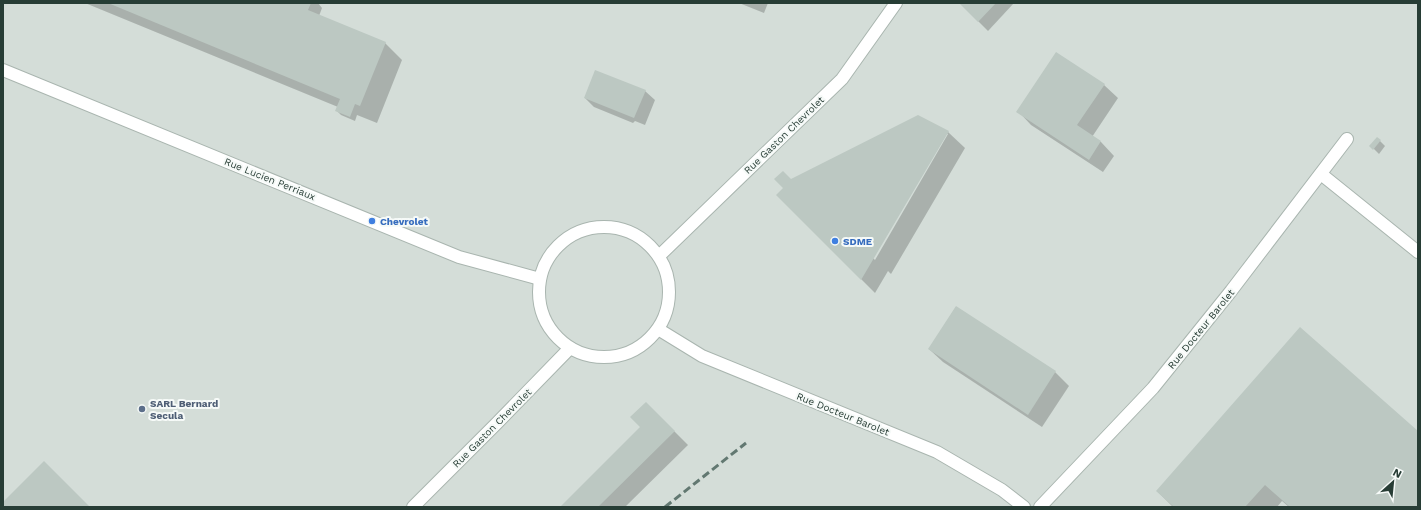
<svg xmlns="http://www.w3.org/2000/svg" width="1421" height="510" viewBox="0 0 1421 510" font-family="'Work Sans',sans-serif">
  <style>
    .built { fill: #d4ddd8 }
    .shadow { fill: #0003; fill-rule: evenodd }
    .building { fill: #bcc8c2 }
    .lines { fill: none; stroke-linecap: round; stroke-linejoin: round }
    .minor-casing { stroke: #a9b5af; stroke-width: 14 }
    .minor { stroke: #fff; stroke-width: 12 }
    .rail { stroke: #627871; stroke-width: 3; stroke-dasharray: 8 4; stroke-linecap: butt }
    .shop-dot { fill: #3f7fe0; stroke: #f6faf8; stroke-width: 1.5 }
    .service-dot { fill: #5c6f8a; stroke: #f6faf8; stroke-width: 1.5 }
    .labels { text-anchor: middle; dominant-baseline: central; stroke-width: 4; stroke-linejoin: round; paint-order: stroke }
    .street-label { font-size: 10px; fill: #273d35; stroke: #f6faf8 }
    .shop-label { font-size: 10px; font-weight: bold; fill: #366cbe; stroke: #f6faf8; text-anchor: start }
    .service-label { font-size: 10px; font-weight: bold; fill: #4e5e75; stroke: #f6faf8; text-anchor: start }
  </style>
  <rect width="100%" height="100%" fill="#e6ede9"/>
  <rect class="built" x="3" y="3" width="1415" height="504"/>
  <g class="shadow">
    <polygon points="85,3 318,3 322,8 319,16 385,43 402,60 377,123 357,115 355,121 341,115 337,111 338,107"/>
    <polygon points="739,3 768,3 764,13"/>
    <polygon points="960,3 1014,3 988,31"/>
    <polygon points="1104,85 1118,98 1092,137 1101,142 1114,156 1103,172 1031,125 1018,111"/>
    <polygon points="645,91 655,100 645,125 635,121 633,123 594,107 585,98"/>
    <path d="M948,132L965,148L891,274L888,271L875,293L777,195L791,181ZM946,133L948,134L875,260L873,258Z"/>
    <polygon points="1377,138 1385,146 1379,154 1371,146"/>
    <polygon points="956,307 1055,372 1069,386 1042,427 943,362 929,349"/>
    <polygon points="646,403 688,445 625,507 561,507 642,427"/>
    <polygon points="1418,432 1418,507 1289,507 1282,501 1277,507 1173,507 1157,491"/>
  </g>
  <g class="building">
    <polygon points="108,3 311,3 308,10 386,42 360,106 355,104 350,117 335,111 340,99"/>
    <polygon points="959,3 996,3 978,22"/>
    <polygon points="1056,52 1105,84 1077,125 1101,141 1089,160 1016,112"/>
    <polygon points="595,70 646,90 634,118 584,98"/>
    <polygon points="918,115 949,131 861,280 776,195 783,188 774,179 783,171 791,179"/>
    <polygon points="1377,137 1381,140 1373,150 1369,146"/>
    <polygon points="956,306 1056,371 1028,415 928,349"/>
    <polygon points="1300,327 1418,431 1418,507 1290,507 1265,485 1245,507 1174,507 1156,491"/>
    <polygon points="646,402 675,431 598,507 560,507 640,427 630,417"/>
    <polygon points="44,461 90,507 3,507 3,502"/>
  </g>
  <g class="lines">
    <defs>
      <g id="minor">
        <polyline points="3,70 459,257 540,279"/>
        <polyline points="1321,174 1418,252"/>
        <circle cx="604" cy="292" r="65"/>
        <polyline points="659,256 842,79 896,3"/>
        <polyline points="658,329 702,356 937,452 1002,490 1024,507"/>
        <polyline points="413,507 497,423 570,348"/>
        <polyline points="1040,507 1153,388 1231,291 1347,139"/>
      </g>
    </defs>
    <use href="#minor" class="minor-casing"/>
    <use href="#minor" class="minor"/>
    <polyline class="rail" points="665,507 746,443"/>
  </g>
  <g class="shop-dot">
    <circle cx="372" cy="221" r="4"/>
    <circle cx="835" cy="241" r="4"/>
  </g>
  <circle class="service-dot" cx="142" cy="409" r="4"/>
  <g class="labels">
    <g class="street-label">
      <text transform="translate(784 135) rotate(-44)">Rue Gaston Chevrolet</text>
      <text transform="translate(270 179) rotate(22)">Rue Lucien Perriaux</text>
      <text transform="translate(1201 329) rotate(-51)">Rue Docteur Barolet</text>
      <text transform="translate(843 414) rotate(22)">Rue Docteur Barolet</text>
      <text transform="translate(492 428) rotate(-45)">Rue Gaston Chevrolet</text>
    </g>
    <g class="shop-label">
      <text x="380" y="221">Chevrolet</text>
      <text x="843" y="241">SDME</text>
    </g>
    <g class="service-label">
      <text x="150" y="403">SARL Bernard<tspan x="150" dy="12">Secula</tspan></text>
    </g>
  </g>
  <rect width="1421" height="510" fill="none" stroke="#273d35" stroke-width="8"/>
  <g transform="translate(1393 482) rotate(27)" stroke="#f6faf8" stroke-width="3" paint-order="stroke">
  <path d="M0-3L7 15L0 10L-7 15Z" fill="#273d35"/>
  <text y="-6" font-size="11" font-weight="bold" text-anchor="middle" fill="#273d35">N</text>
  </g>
</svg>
